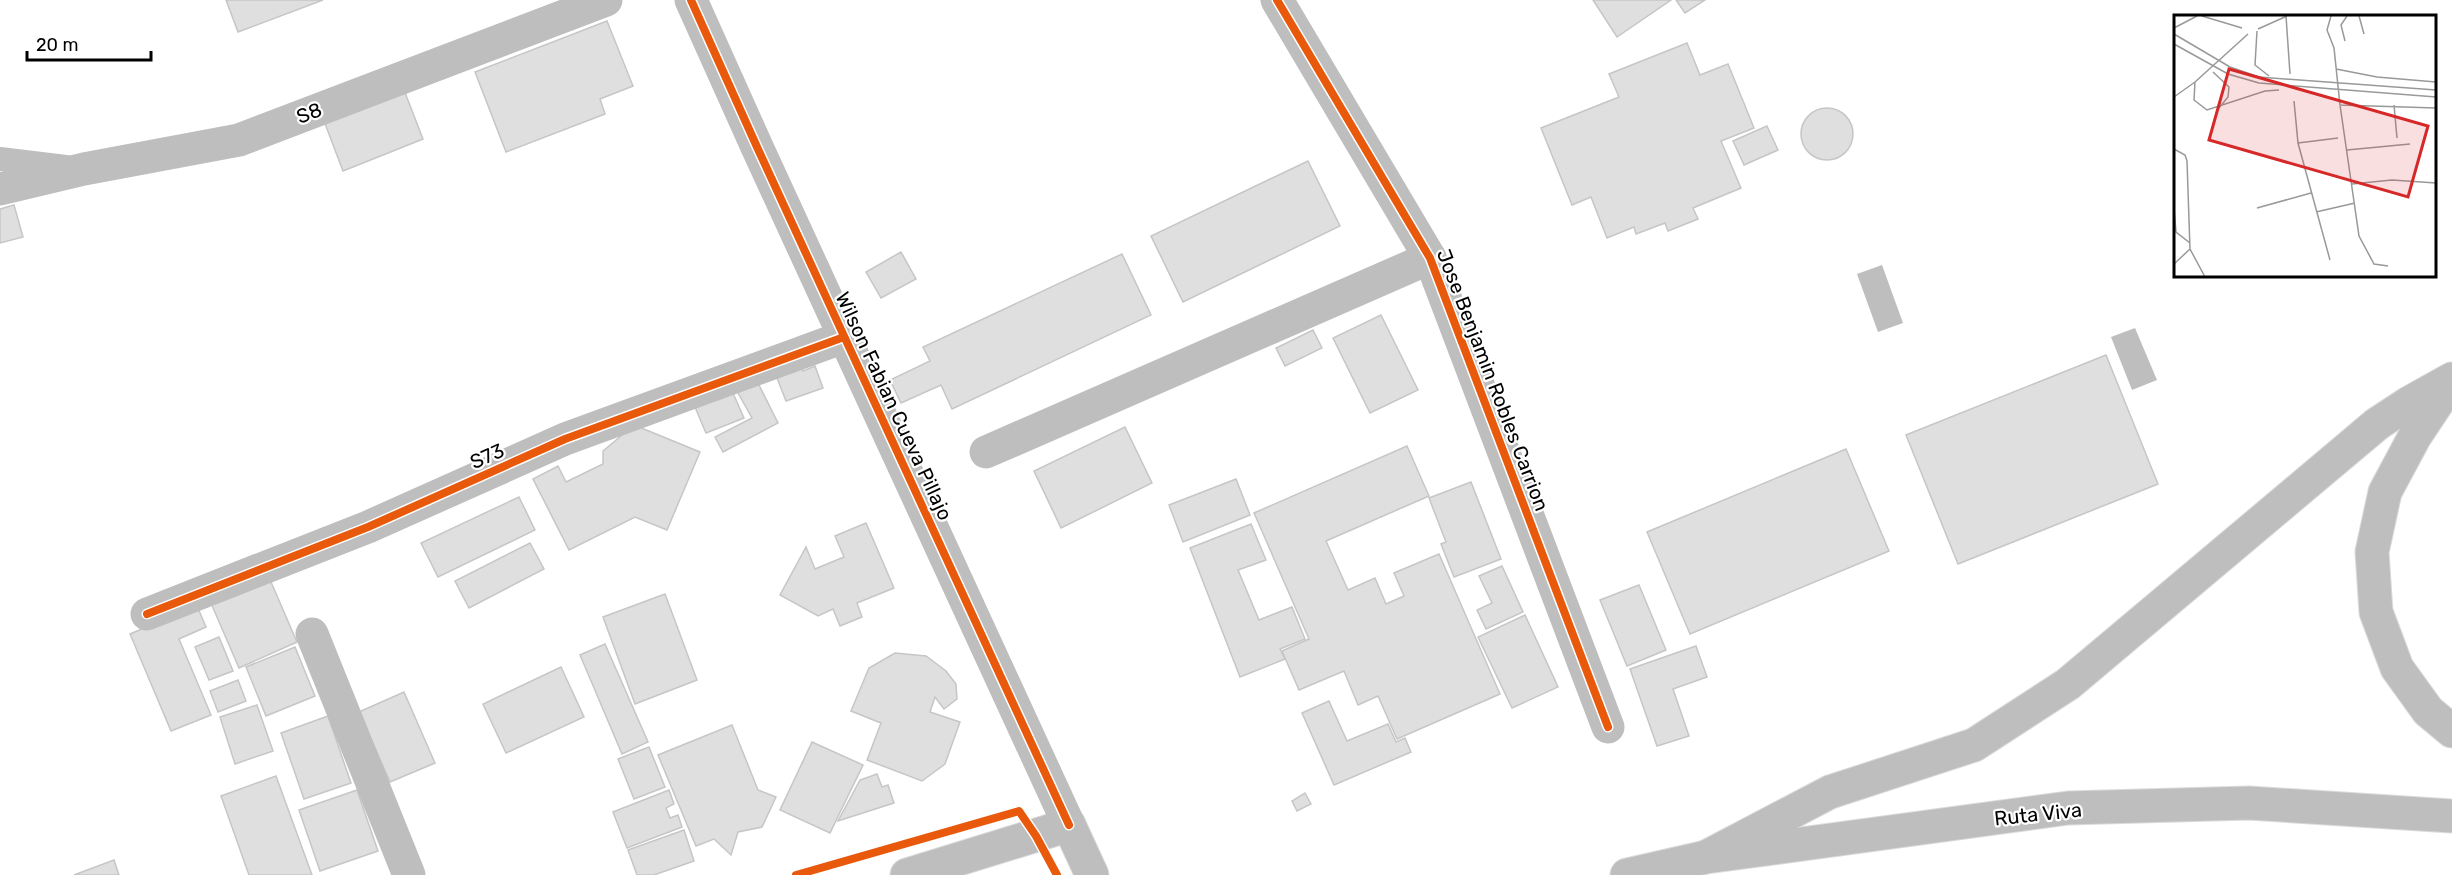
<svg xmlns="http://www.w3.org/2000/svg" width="2452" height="875" viewBox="0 0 2452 875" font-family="Rubik,sans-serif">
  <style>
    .water { fill: #bebebe }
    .building { fill: #dfdfdf; stroke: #c6c6c6; stroke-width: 1.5 }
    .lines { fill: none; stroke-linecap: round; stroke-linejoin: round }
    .primary-casing { stroke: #dbdbdb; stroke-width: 35 }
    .trunk-casing { stroke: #dbdbdb; stroke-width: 35 }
    .service { stroke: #bebebe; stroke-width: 24 }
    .minor { stroke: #bebebe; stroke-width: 33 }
    .primary { stroke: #bebebe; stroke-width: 33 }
    .trunk { stroke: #bebebe; stroke-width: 33 }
    .cycleway-casing { stroke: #fff; stroke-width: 11 }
    .cycleway { stroke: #e8590c; stroke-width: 8 }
    .labels { text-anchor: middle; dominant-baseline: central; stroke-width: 4.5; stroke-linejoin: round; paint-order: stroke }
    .street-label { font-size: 20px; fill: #000; stroke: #fff }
    .inset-road { fill: none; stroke: #999; stroke-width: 1.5 }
    .view { fill: #d62828; fill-opacity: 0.15; stroke: #d62828; stroke-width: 3 }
    .inset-edge { fill: none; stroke: #000; stroke-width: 3 }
  </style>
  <rect width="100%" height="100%" fill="#fff"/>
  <g class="water">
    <polygon points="1882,265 1903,323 1878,332 1857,274"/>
    <polygon points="2135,328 2157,380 2132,390 2111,337"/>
  </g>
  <g class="building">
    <polygon points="226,0 323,0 238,32"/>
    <polygon points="1593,0 1671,0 1617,37"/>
    <polygon points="1676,0 1705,0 1685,13"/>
    <polygon points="607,21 633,86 600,99 605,114 506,152 475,72"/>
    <polygon points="1687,43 1700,75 1728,64 1754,128 1721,141 1741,188 1693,208 1698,219 1668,231 1665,223 1636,234 1634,227 1607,238 1591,197 1572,205 1541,128 1619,97 1609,74"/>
    <polygon points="404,90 423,139 343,171 324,121"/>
    <circle cx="1827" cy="134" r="26"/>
    <polygon points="1767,126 1778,150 1744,165 1733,141"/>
    <polygon points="1308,161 1340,226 1183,302 1151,236"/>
    <polygon points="14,205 23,237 0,243 0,209"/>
    <polygon points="901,252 916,279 881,298 866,272"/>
    <polygon points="1122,254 1151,315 952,409 941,385 901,403 890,380 930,361 923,347"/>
    <polygon points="1381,315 1418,390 1370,413 1333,338"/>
    <polygon points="1313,330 1322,348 1285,366 1276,348"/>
    <polygon points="2106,355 2158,484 1958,564 1906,435"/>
    <polygon points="797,356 803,371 815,366 823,388 786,401 772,365"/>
    <polygon points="757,381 778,423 723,452 715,437 752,418 737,391"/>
    <polygon points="729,384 744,418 706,433 692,400"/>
    <polygon points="634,425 700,452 667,530 635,517 569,550 533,479 558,466 566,482 603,464 603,451"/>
    <polygon points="1125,427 1152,483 1061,528 1034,471"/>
    <polygon points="1407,446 1429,496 1326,541 1348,590 1375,578 1386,604 1404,596 1394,573 1439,554 1500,694 1397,739 1378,696 1358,705 1344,671 1299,690 1282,651 1309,639 1254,513"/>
    <polygon points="1846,449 1889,551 1690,634 1647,532"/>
    <polygon points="1236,479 1250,515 1183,542 1169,505"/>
    <polygon points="1471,482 1501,559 1454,577 1441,544 1446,542 1429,498"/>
    <polygon points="519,497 535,530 438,577 421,543"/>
    <polygon points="866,523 894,588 857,603 862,617 840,626 833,609 818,616 780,595 806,547 815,569 844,557 835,536"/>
    <polygon points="1251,524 1266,560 1238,570 1259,620 1292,607 1305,639 1280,649 1285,659 1240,677 1190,548"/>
    <polygon points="530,543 544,569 469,608 455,581"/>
    <polygon points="1502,566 1523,612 1486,629 1477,610 1492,603 1479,576"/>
    <polygon points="268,575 297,642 239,668 210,601"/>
    <polygon points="1639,585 1666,650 1627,666 1600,600"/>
    <polygon points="665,594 697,680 635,704 603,617"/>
    <polygon points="197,606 206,627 179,639 211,715 171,731 130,634"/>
    <polygon points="1525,615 1558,687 1512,708 1478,637"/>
    <polygon points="219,637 233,671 209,680 195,647"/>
    <polygon points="605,644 648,742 622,754 580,655"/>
    <polygon points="1696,646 1707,677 1673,689 1689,736 1657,746 1630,669"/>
    <polygon points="295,647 315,696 266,716 246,667"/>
    <polygon points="895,653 926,656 946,671 956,684 957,699 944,709 935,697 930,712 960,722 945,764 922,781 867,760 881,723 851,711 869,668"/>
    <polygon points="561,667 584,717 506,753 483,704"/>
    <polygon points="238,680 246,701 218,712 210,691"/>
    <polygon points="404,692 435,763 390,782 359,712"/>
    <polygon points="1329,701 1347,741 1388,724 1396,742 1405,738 1411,752 1334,785 1302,713"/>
    <polygon points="257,705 273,751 235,764 220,717"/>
    <polygon points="328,716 351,783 304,799 281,733"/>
    <polygon points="732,725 758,790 776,797 762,827 738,832 731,855 714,839 696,846 658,755"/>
    <polygon points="812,742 863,765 830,833 780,810"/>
    <polygon points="649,747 665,787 634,799 618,759"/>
    <polygon points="877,774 882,787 888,785 894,803 838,821 860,780"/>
    <polygon points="276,776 312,875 249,875 221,796"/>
    <polygon points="357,790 378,851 320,871 299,810"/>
    <polygon points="669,790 674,804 666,808 670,818 678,815 682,827 627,848 613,812"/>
    <polygon points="1305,793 1311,804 1297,811 1292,801"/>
    <polygon points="684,830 694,861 654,875 637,875 628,850"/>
    <polygon points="114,860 119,875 74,875"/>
  </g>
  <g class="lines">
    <defs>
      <polyline id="primary" points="907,875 1069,825 1092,875"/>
      <g id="trunk">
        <polyline points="2451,382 2415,436 2385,492 2372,552 2376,612 2397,668 2428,711 2452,731"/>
        <polyline points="1706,857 1830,792 1974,745 2068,684 2377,424 2409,403 2452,379"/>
        <polyline points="1627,875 1706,857 2068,808 2249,803 2452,816"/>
      </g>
    </defs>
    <use href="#primary" class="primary-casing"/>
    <use href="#trunk" class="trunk-casing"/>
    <polyline class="service" points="0,159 66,167"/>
    <g class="minor">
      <polyline points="691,0 757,147 1069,825"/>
      <polyline points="1277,0 1430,258 1608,727"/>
      <polyline points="0,189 84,169 239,140 606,0"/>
      <polyline points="986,452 1430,258"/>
      <polyline points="147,614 368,527 565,439 844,337"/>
      <polyline points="312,634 409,875"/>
    </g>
    <use href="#primary" class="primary"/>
    <use href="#trunk" class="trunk"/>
    <defs>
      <g id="cycleway">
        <polyline points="691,0 757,147 1069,825"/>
        <polyline points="1277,0 1430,258 1608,727"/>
        <polyline points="147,614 368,527 565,439 844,337"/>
        <polyline points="796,875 1019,811 1036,836 1057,875"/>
      </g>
    </defs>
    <use href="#cycleway" class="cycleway-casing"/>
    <use href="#cycleway" class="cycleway"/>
  </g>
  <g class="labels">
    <g class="street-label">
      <text transform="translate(309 113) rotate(-21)">S8</text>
      <text transform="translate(1493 380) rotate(69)">Jose Benjamin Robles Carrion</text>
      <text transform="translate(894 406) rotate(65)">Wilson Fabian Cueva Pillajo</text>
      <text transform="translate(487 456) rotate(-24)">S73</text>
      <text transform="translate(2038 814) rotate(-6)">Ruta Viva</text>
    </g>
  </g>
  <g transform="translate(2174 15)">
    <rect width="262" height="262" fill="#fff"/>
    <path class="inset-road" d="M28,1L68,13M112,1L116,59M157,1L153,15L160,33L166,90L262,93M185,1L190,19M0,13L23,1M84,14L113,1M83,16L81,50L95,61M0,19L56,52L85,62L262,75M171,26L167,10L173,1M0,29L54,59L85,68L262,82M162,54L203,62L262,67M39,57L55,72L54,82L45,93M21,67L74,19M21,67L20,85L33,95L91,76L105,75M0,82L21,67M120,86L124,128L156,245M166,90L185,221L200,249L214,251M220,90L223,123M124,128L164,123M0,134L11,140L13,146L16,234L31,262M173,135L236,129M178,169L218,165L262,168M0,193L2,217L16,228M83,193L137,178M142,197L181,188M0,249L16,234"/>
    <path class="view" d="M55,54L254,111L234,182L35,125Z"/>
    <rect width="262" height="262" class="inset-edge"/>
  </g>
  <path d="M27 51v9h124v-9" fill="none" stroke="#000000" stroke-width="3"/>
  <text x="36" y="51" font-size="18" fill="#000000" stroke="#ffffff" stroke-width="4.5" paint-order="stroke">20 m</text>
</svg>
